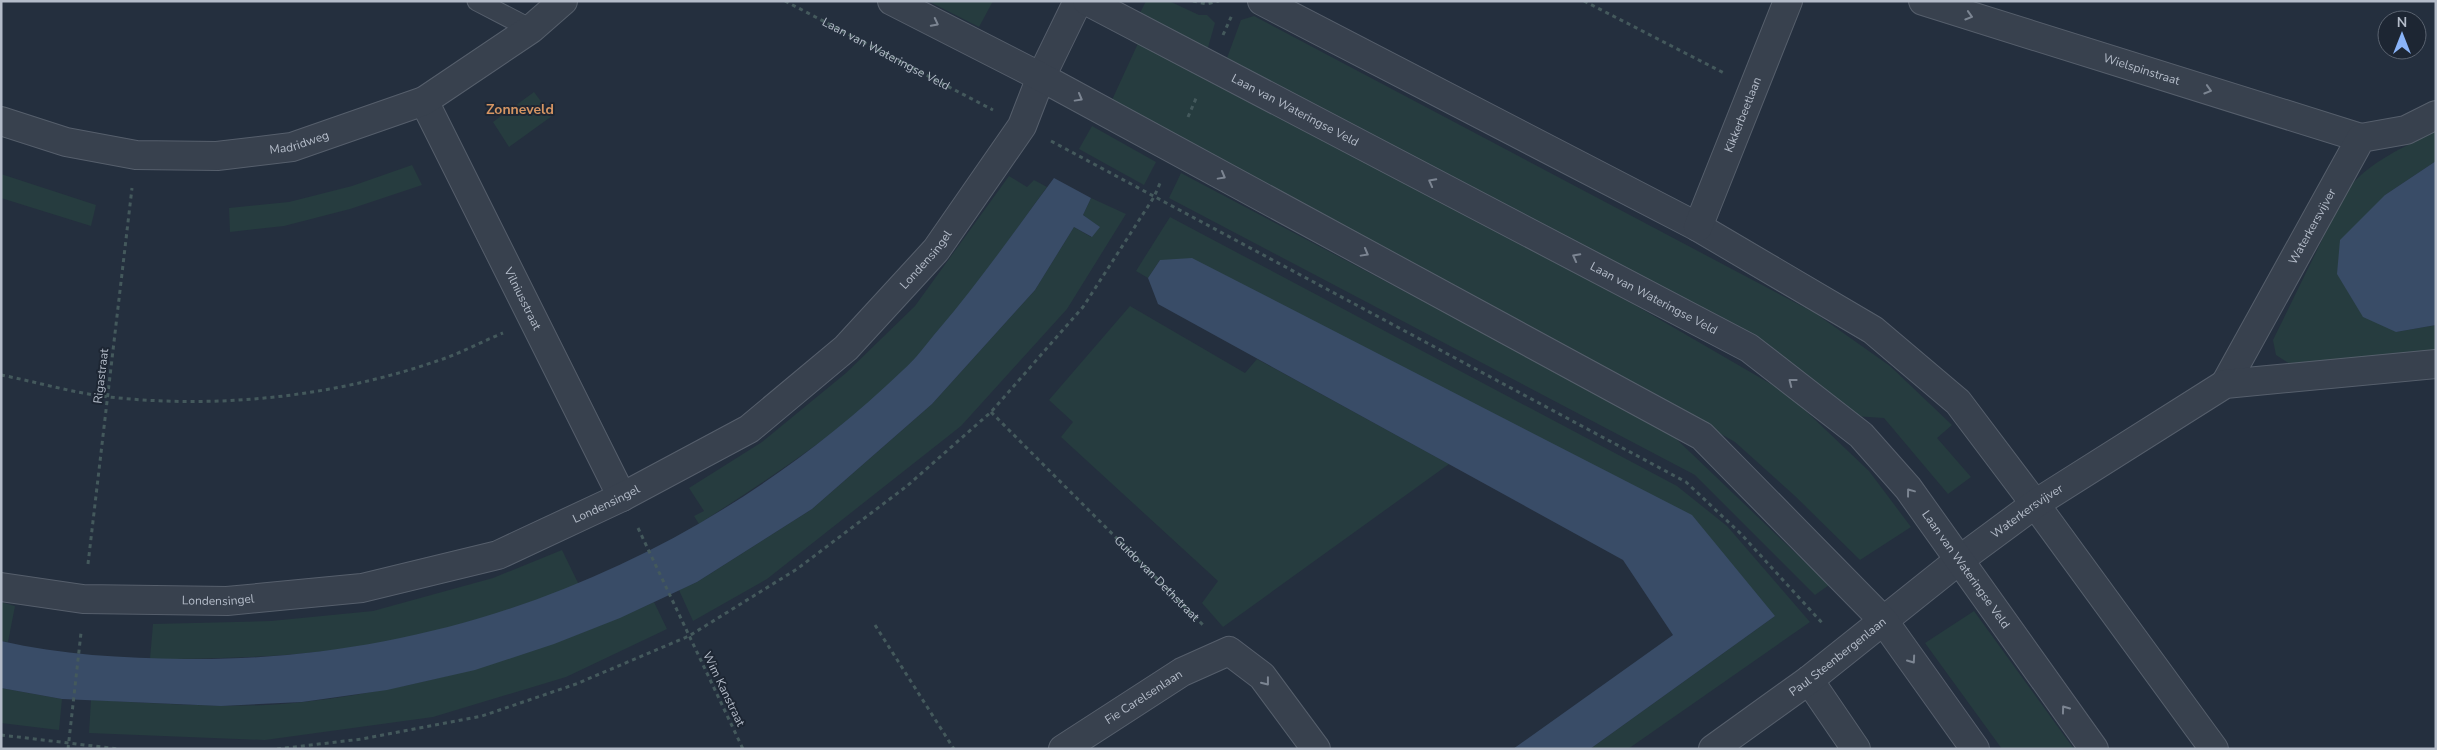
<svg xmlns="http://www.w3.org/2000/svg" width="2437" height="750" viewBox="0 0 2437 750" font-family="'Nunito Sans',sans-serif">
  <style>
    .green { fill: #263c3f }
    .water { fill: #394c67 }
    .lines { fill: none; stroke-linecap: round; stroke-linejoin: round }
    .service-casing { stroke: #565f6c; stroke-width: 21 }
    .minor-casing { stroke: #565f6c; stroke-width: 30 }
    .tertiary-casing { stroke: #565f6c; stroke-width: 30 }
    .path { stroke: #44595c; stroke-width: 3; stroke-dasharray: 4 4; stroke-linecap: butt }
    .service { stroke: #38414e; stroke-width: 19 }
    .minor { stroke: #38414e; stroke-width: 28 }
    .tertiary { stroke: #38414e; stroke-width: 28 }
    .oneway { stroke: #7c8592 }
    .labels { text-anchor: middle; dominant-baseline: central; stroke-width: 4; stroke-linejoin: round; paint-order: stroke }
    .street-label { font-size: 12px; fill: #b4bcc9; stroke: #1d2633 }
    .neighbourhood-label { font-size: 14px; font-weight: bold; fill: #d59563; stroke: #1d2633 }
  </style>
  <rect width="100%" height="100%" fill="#242f3e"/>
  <g class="green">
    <polygon points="928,1 993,1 979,27"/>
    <polygon points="1146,1 1169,1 1199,15 1207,15 1215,23 1207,51 1140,13"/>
    <polygon points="1254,16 1815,313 1890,366 1952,425 1937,438 1971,477 1948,494 1884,418 1854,416 1786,360 1227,58 1241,20"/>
    <polygon points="1140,39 1633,304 1788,394 1869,471 1911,527 1860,560 1795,496 1735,442 1585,357 1112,100"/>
    <polygon points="534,92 552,116 509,147 493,122"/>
    <polygon points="1092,126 1156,162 1144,185 1079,149"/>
    <path d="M2436,131V161L2385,195L2396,332L2436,325V354L2290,364L2276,355L2273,340L2346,191C2370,161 2402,148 2436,131Z"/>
    <polygon points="412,165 422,185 350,209 284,226 230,232 229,208 289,202 352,186"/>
    <polygon points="1181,173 1668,431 1829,585 1815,595 1695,475 1169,198"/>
    <polygon points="1,174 96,205 91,226 1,198"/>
    <path d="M1009,176L1027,187L1034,180L1047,187C1002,249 959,314 905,369C844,431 771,477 699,524L694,516L704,511L689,488L762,442L846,373L915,306Z"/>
    <polygon points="1091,198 1126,214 1067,309 961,426 767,579 693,621 679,590 697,582 812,509 932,404 1035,290 1074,227 1091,237 1099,227 1083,215"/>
    <polygon points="1170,217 1677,486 1727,526 1810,622 1628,749 1590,749 1775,616 1160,260 1148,278 1136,271"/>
    <polygon points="1130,306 1245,373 1257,359 1449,464 1223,627 1202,603 1218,581 1061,437 1073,422 1049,400"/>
    <path d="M562,550L579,585C515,608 448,631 380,643C304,657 227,659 150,659L153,624L271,621L373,611L493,578Z"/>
    <polygon points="1,602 15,606 8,642 1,641"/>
    <path d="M654,602L667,629L566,677L433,717L265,740L89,733L91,700C162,703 233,710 303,702C427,688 541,654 654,602Z"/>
    <polygon points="1974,611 2074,749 2002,749 1925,643"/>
    <polygon points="1,688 62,699 59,730 1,723"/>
  </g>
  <g class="water">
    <polygon points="2436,161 2436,325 2396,332 2363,317 2337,274 2340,240 2385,195"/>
    <path d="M1054,178L1091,198L1083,215L1100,227L1092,237L1074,227L1035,290L932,404L812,509L697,582L620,618L554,644L475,670L387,690L302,702L221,706L62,699L1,688V641C61,655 123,658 185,659C455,662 707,557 902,371C916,359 927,343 939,329C980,281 1016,229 1054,178Z"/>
    <polygon points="1192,258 1692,515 1775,616 1590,749 1513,749 1673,635 1623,560 1158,304 1148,278 1160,260"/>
  </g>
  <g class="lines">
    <defs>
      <polyline id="service" points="477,1 531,29"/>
      <g id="minor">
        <polyline points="1262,1 1698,227 1873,330 1958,402 2035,504 2214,749"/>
        <path id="s3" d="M1923,1L2361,138"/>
        <path id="s4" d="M424,101L622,497"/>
        <path id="s5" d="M1,121L66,142L136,155L217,156L292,147L424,101L531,29L563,1"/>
        <path id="s6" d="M1698,227L1788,1"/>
        <path id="s7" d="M2225,384L2361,138L2406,130L2436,115"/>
        <path id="s8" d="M1,587L83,599L227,601L362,588L498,555L622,497L749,429L846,348L936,250L1022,126L1041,77L1078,1"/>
        <polyline points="1809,680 1856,749"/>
        <path id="s9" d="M1063,749L1182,672L1229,651L1262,676L1316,749"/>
        <path id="s10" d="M1713,749L1809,680L1958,561L2035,504L2225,384L2436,364"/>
      </g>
      <g id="tertiary">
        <polyline points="892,1 1041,77 1702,436 1883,620 1975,749"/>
        <path id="s11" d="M1087,1L1749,348L1861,435L1908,488L2094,749"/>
      </g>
    </defs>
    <use href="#service" class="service-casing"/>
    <use href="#minor" class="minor-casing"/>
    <use href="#tertiary" class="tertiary-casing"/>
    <g class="path">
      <path id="s1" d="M785,1L993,110"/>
      <polyline points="1193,1 1207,4 1219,1"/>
      <polyline points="1584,1 1724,73"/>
      <polyline points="1223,35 1232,15"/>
      <polyline points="1188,117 1197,96"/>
      <polyline points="1051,141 1686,482 1741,534 1824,625"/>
      <path d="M1,375C37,382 73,393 109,397C219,409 332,397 437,361C459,354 481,342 503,333"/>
      <path id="s2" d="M991,412L1204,626"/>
      <polyline points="638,528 743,749"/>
      <polyline points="88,564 132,188"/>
      <polyline points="875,625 954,749"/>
      <polyline points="1,735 119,749"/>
      <polyline points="68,749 81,633"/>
      <polyline points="277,749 362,739 482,716 576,684 689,636 797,569 907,486 991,412 1083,307 1154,197 1161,181"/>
    </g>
    <use href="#service" class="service"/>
    <use href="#minor" class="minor"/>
    <use href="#tertiary" class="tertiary"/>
  </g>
  <defs><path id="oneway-chevron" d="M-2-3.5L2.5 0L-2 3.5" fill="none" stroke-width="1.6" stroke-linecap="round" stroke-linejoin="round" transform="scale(1.25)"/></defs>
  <g class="oneway">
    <use href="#oneway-chevron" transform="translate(1969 16) rotate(17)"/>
    <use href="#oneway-chevron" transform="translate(935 23) rotate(27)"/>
    <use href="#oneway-chevron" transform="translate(2208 90) rotate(17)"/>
    <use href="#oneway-chevron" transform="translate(1079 98) rotate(29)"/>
    <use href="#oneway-chevron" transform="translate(1222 176) rotate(29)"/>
    <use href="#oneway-chevron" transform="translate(1432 182) rotate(-152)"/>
    <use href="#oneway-chevron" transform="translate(1365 253) rotate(29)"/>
    <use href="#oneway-chevron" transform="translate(1576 257) rotate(-152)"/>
    <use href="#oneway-chevron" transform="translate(1792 382) rotate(-142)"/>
    <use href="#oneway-chevron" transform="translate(1910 492) rotate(-127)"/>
    <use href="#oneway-chevron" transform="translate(1912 660) rotate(55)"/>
    <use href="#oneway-chevron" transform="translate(1266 682) rotate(52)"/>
    <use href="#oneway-chevron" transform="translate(2065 709) rotate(-126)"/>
  </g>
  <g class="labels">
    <g class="street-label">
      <text stroke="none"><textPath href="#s1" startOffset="114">Laan van Wateringse Veld</textPath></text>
      <text stroke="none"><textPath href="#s3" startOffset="229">Wielspinstraat</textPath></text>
      <text stroke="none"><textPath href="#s11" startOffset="235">Laan van Wateringse Veld</textPath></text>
      <text stroke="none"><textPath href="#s6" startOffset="121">Kikkerbeetlaan</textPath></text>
      <text stroke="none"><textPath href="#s5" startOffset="304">Madridweg</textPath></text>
      <text stroke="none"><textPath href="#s7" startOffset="180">Waterkersvijver</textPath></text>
      <text stroke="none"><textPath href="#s8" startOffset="1029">Londensingel</textPath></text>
      <text stroke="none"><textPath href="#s11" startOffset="640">Laan van Wateringse Veld</textPath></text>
      <text stroke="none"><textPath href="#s4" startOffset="221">Vilniusstraat</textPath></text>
      <text transform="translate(101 376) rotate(-83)">Rigastraat</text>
      <text stroke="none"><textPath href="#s8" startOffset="622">Londensingel</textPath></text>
      <text stroke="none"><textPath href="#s10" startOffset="394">Waterkersvijver</textPath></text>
      <text stroke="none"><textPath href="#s11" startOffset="1060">Laan van Wateringse Veld</textPath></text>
      <text stroke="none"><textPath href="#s2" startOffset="235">Guido van Dethstraat</textPath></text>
      <text stroke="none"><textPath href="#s8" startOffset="218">Londensingel</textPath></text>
      <text stroke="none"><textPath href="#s10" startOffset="155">Paul Steenbergenlaan</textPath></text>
      <text transform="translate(724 689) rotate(64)">Wim Kanstraat</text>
      <text stroke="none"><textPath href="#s9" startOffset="96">Fie Carelsenlaan</textPath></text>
    </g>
    <g class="neighbourhood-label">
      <text x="520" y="109">Zonneveld</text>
    </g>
  </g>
  <rect width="2437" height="750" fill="none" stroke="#b4bcc9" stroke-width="5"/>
  <g transform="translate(2402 35)"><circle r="24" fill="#1d2633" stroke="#59626f"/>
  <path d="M0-4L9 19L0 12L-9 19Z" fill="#8ab4f8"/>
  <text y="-8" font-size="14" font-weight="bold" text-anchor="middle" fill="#b4bcc9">N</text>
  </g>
</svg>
